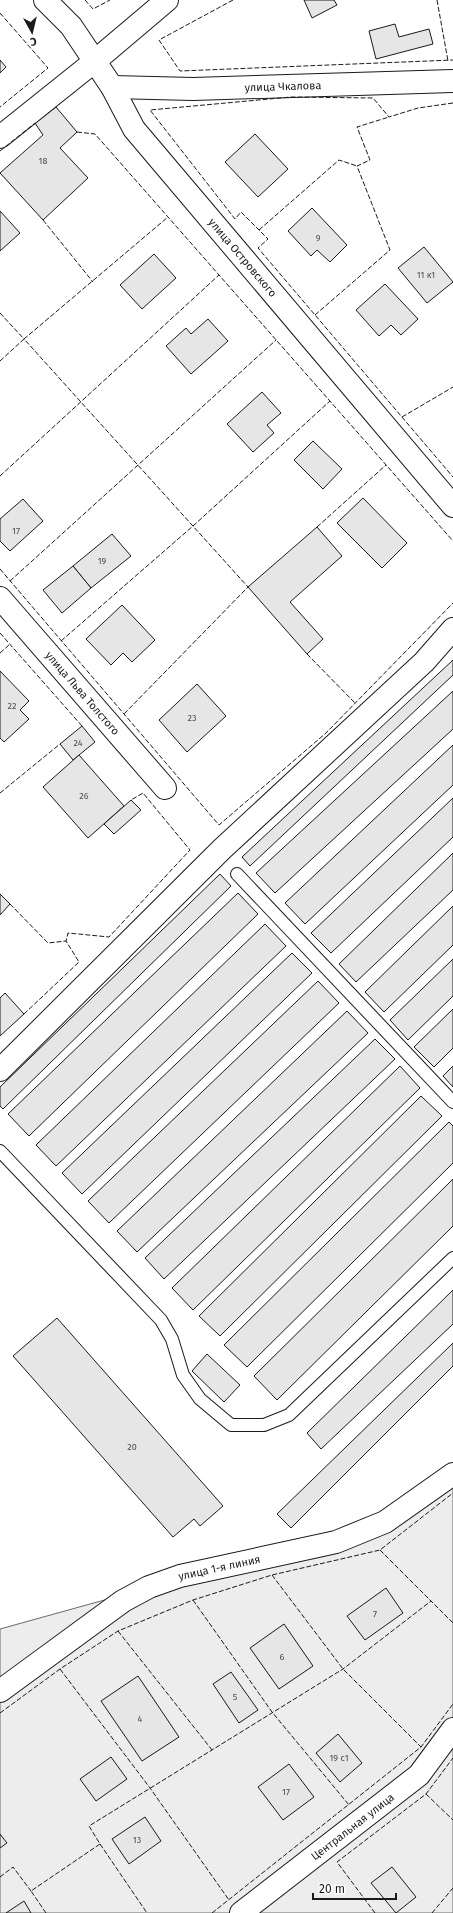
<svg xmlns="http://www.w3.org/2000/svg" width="453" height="1913" viewBox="0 0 453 1913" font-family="'Fira Sans',sans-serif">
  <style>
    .built { fill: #ededed; stroke: #6a6a6a }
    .building { fill: #e6e6e6; stroke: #1a1a1a }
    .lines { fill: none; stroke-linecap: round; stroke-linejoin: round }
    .lane-casing { stroke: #1a1a1a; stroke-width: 14 }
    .street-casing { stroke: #1a1a1a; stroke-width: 24 }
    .lane { stroke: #fff; stroke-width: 12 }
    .street { stroke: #fff; stroke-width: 22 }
    .fence { stroke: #1a1a1a; stroke-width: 1; stroke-dasharray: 5 2; stroke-linecap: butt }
    .labels { text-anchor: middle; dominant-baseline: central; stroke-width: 3; stroke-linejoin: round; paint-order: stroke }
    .number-label { font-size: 9px; fill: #4d4d4d }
    .street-label { font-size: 11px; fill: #1a1a1a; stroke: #fff }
  </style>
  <rect width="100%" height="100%" fill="#fff"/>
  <polygon class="built" points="453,1464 453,1913 0,1913 0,1629 400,1518"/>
  <g class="building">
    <polygon points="304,0 334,0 337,5 312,18"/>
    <polygon points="395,24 399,37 429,29 433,44 376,59 369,31"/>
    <polygon points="0,60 6,67 0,73"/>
    <polygon points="56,107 77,132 60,148 88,178 43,220 0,173 43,135 35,123"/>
    <polygon points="255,134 288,169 258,197 225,162"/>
    <polygon points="312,208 347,245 330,262 317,250 311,256 288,231"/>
    <polygon points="0,211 20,233 0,251"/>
    <polygon points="424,247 453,282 427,303 398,268"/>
    <polygon points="154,254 176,278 142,309 120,285"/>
    <polygon points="385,284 418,319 401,335 391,325 379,336 356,310"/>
    <polygon points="208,319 228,341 191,374 166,346 186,328 191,334"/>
    <polygon points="262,392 281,413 267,425 274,433 253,452 227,424"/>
    <polygon points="313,441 342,469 323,489 294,460"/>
    <polygon points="363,498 407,543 382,568 337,523"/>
    <polygon points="23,499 43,521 10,551 0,541 0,519"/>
    <polygon points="317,527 342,556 290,602 323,639 307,654 248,587"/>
    <polygon points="112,534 131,556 91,588 73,566"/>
    <polygon points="73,566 91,588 62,613 43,590"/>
    <polygon points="122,605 155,640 132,662 123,653 111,665 86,639"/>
    <polygon points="453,660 453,675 250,866 242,857"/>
    <polygon points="0,671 29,701 20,710 29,719 4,742 0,738"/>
    <polygon points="197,684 226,716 187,752 159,720"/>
    <polygon points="453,691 453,729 275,893 256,873"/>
    <polygon points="82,726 95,742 73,760 60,744"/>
    <polygon points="453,745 453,785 305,924 285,903"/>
    <polygon points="79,755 124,806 88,838 43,787"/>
    <polygon points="453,798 453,837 331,953 311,933"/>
    <polygon points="131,800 141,810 114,834 104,824"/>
    <polygon points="453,853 453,890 356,982 339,964"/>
    <polygon points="220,874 231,886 3,1109 0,1106 0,1087"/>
    <polygon points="238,893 258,914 29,1136 8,1114"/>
    <polygon points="0,894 10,904 0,915"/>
    <polygon points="453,906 453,945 384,1012 365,992"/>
    <polygon points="265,924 286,946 56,1166 36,1145"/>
    <polygon points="292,953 312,973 82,1194 62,1173"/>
    <polygon points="453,959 453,996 408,1040 390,1020"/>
    <polygon points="318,981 339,1003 109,1223 88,1201"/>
    <polygon points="5,993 24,1014 0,1036 0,998"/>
    <polygon points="453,1009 453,1048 434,1067 414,1047"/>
    <polygon points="347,1011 368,1033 137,1252 117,1231"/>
    <polygon points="375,1039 395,1059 164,1279 145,1258"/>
    <polygon points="400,1066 420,1088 193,1310 172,1288"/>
    <polygon points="453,1066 453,1087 443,1076"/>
    <polygon points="421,1096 442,1116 220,1336 199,1316"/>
    <polygon points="449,1122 453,1126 453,1163 247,1367 224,1345"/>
    <polygon points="453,1179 453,1226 277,1400 254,1376"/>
    <polygon points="453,1290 453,1324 321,1449 307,1433"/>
    <polygon points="57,1318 223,1506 200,1526 194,1519 173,1537 13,1356"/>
    <polygon points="453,1343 453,1366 291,1528 277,1514"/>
    <polygon points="207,1354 240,1385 224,1402 192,1371"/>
    <polygon points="386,1588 403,1613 365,1640 347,1616"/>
    <polygon points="284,1624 313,1666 279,1689 250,1648"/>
    <polygon points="231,1672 258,1710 239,1723 213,1684"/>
    <polygon points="138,1676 179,1737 142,1761 101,1701"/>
    <polygon points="338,1734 362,1763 340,1782 316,1753"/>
    <polygon points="111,1757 127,1779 96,1801 80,1779"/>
    <polygon points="289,1764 314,1797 283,1820 258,1787"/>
    <polygon points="145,1817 161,1841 129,1864 112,1839"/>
    <polygon points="0,1834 7,1843 0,1848"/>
    <polygon points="392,1867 416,1897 396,1913 371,1883"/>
    <polygon points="24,1901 31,1913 6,1913"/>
  </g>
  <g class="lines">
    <defs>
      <g id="lane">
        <polyline points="237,874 453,1102"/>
        <polyline points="0,1151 161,1320 172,1339 183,1375 200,1399 231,1425 264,1425 289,1415 453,1258"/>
      </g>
      <g id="street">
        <path id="s1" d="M45,0L71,26L112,87L134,129L453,506"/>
        <path id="s2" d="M112,87L193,89L453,81"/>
        <polyline points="0,137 95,61 167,0"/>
        <path id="s3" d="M0,598L165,788"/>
        <polyline points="0,1070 222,849 424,662 453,629"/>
        <path id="s4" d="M0,1691L123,1601L149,1587L180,1576L336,1542L385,1522L453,1474"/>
        <path id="s5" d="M241,1913L419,1775L453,1729"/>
      </g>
    </defs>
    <use href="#lane" class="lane-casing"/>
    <use href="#street" class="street-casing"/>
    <use href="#lane" class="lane"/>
    <use href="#street" class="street"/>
    <g class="fence">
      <polyline points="85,0 93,9 110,0"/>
      <polyline points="233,0 159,40 180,71 453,60"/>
      <polyline points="437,0 448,61"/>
      <polyline points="0,13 48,68 0,107"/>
      <polyline points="453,103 418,108 389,117 373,98 291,97 150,110 235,219 241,212 268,239 258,248 453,477"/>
      <polyline points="77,132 95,134 453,541"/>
      <polyline points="0,151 35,123"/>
      <polyline points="43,220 93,282"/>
      <polyline points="259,230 339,160 357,166"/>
      <polyline points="0,313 24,339 168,217"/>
      <polyline points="315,315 390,250 357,166 370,160 357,127 389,117"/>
      <polyline points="0,361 24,339 248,587 124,714"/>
      <polyline points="402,417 453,387"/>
      <polyline points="0,476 219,275"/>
      <polyline points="317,527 386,465"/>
      <polyline points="0,569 219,825 326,733 453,603"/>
      <polyline points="10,581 276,340"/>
      <polyline points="0,633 82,726"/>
      <polyline points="61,641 193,526 330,401"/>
      <polyline points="0,653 10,644"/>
      <polyline points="307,654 355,703"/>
      <polyline points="0,793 60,744"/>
      <polyline points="10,904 48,943 66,941"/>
      <polyline points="24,1014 79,962 66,941 68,933 109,937 190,850 143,793 131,800"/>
      <polyline points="380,1550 453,1623"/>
      <polyline points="272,1575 343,1669 421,1747"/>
      <polyline points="193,1600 272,1712 349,1805"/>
      <polyline points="118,1631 212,1750"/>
      <polyline points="60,1669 150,1788 229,1900"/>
      <polyline points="0,1713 60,1669 118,1631 193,1600 272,1575 380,1550 453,1493"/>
      <polyline points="426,1794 453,1820"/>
      <polyline points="100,1844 147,1913"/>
      <polyline points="0,1877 13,1867 31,1891"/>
      <polyline points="46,1913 31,1891 100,1844 89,1826 343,1669 431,1601"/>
      <polyline points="212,1913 421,1747 453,1704"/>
      <polyline points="375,1913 337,1862 426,1794 453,1758"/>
      <polyline points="432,1913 453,1888"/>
    </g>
  </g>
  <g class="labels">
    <g class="number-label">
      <text x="43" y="161">18</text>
      <text x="318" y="238">9</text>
      <text x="426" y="275">11 к1</text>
      <text x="16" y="531">17</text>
      <text x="102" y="561">19</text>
      <text x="12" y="706">22</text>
      <text x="192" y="718">23</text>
      <text x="78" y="743">24</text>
      <text x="84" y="796">26</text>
      <text x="132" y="1447">20</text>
      <text x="375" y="1614">7</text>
      <text x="282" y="1657">6</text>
      <text x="235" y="1697">5</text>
      <text x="140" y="1719">4</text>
      <text x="339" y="1758">19 с1</text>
      <text x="286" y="1792">17</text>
      <text x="137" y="1840">13</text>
    </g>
    <g class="street-label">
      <text stroke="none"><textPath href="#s2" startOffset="171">улица Чкалова</textPath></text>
      <text stroke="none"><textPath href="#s1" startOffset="326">улица Островского</textPath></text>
      <text stroke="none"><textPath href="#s3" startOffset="126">улица Льва Толстого</textPath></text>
      <text stroke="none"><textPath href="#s4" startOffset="255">улица 1-я линия</textPath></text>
      <text stroke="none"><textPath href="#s5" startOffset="141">Центральная улица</textPath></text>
    </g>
  </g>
  <g transform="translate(32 32) rotate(172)" stroke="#ffffff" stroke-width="3" paint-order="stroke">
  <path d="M0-3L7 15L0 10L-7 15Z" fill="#1a1a1a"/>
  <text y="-6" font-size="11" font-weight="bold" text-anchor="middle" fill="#1a1a1a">С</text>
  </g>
  <path d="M313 1893v6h83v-6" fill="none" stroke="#1a1a1a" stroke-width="2"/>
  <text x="319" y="1893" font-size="12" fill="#1a1a1a" stroke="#ffffff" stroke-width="3" paint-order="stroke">20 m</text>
</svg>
